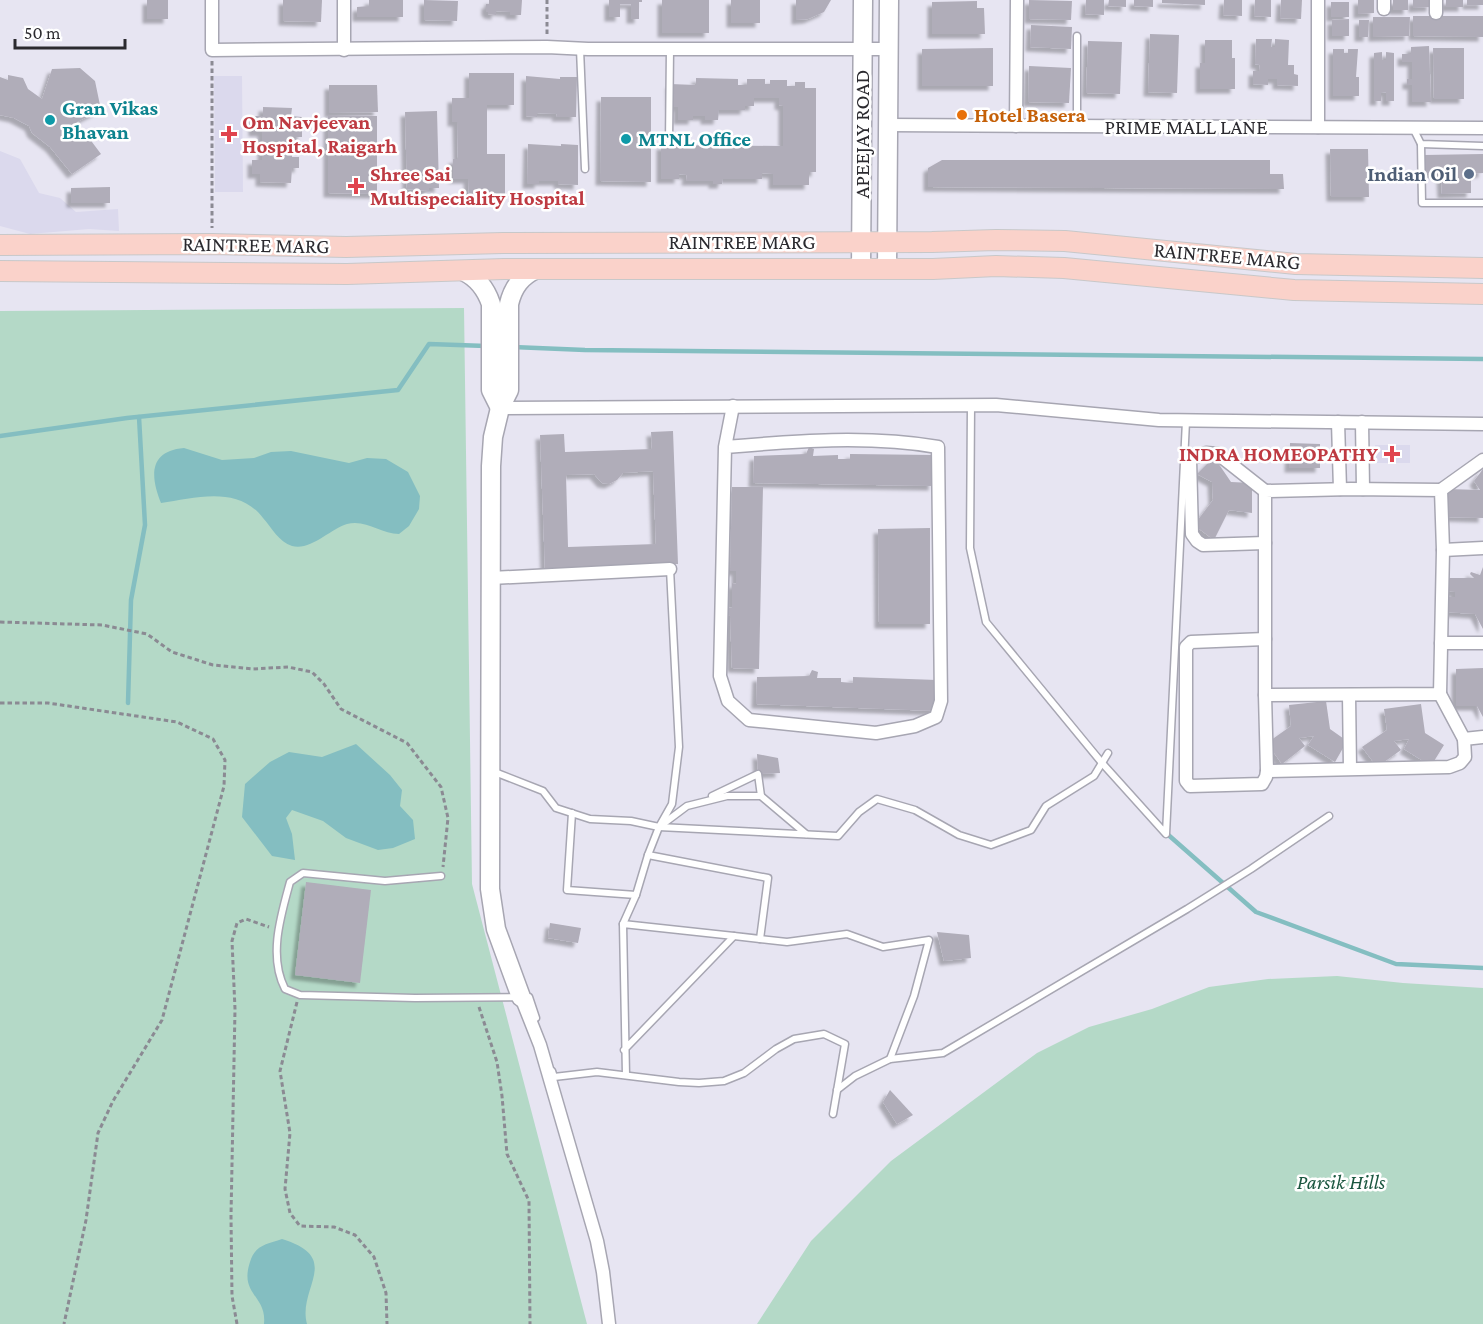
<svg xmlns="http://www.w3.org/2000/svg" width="1483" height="1324" viewBox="0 0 1483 1324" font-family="'Crimson Pro',serif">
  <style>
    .built { fill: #dbd9ed }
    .green { fill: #b4d9c7 }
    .water { fill: #84bec1 }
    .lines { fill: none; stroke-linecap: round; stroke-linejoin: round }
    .stream { stroke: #84bec1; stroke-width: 4.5 }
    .building { fill: #b0adb9; fill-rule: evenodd; filter: url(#shadow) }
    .lane-casing { stroke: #a7a6b2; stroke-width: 9 }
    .street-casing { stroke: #a7a6b2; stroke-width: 15 }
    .secondary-casing { stroke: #a7a6b2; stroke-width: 21 }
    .primary-casing { stroke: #c8c8c9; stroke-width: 22 }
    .path { stroke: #8b8a93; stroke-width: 3; stroke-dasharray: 4.5 3; stroke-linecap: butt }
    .lane { stroke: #fff; stroke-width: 6 }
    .street { stroke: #fff; stroke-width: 12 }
    .secondary { stroke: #fff; stroke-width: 18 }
    .primary { stroke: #fad2ca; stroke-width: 20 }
    .food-dot { fill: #e8710a; stroke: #fff; stroke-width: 2 }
    .culture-dot { fill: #0f9aa8; stroke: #fff; stroke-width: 2 }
    .health-dot { fill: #e0444e; stroke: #fff; stroke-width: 2 }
    .service-dot { fill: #5c6f8a; stroke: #fff; stroke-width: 2 }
    .labels { text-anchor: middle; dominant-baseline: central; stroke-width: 5; stroke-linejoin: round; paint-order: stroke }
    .culture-label { font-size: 21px; font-weight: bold; fill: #0d838f; stroke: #fff; text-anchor: start }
    .food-label { font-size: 21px; font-weight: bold; fill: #c56008; stroke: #fff; text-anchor: start }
    .health-label { font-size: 21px; font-weight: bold; fill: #be3a42; stroke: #fff; text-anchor: start }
    .street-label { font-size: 21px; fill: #2b2a2f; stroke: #fff }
    .service-label { font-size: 21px; font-weight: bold; fill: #4e5e75; stroke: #fff; text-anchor: end }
    .park-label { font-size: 21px; font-style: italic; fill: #1b5740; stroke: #fff }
  </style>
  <defs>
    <filter id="shadow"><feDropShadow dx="-4.5" dy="4.5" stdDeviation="1.5" flood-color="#0004"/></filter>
  </defs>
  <rect width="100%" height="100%" fill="#e7e5f2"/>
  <g class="built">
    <polygon points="214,76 242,76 243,192 215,192"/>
    <polygon points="0,151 20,159 39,193 60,198 76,212 118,209 119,231 89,229 30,234 0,226"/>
    <rect x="1375" y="445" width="35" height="18"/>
  </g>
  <g class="green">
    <polygon points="464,308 472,884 587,1324 0,1324 0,311"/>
    <polygon points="1337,976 1403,983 1483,988 1483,1324 757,1324 811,1241 891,1161 1037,1053 1089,1027 1152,1009 1209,987 1268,979"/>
  </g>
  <g class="water">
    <path d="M184,448L222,460L254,458L271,452L291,451L349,463L367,458L386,459L408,472L420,496L419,509L409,526L399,534C381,534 366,519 347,524C330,529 311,551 292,546C279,542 271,527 263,518C238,485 195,498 161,503C150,476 149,451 184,448Z"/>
    <polygon points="356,744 390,775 402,790 400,806 413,820 415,839 393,848 378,850 346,838 323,821 292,810 286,818 292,834 295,860 272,856 242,817 245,784 270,762 289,752 322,757"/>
    <path d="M282,1239C344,1258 297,1288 307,1324H264C267,1295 239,1295 250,1262C255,1245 267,1244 282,1239Z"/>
  </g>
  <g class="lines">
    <g class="stream">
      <polyline points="513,347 585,350 1483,359"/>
      <polyline points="0,436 127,418 398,390 429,344 486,346"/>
      <polyline points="128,703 131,600 145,525 139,417"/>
      <polyline points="1165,832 1256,912 1396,964 1483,968"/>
    </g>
  </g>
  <g class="building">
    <rect x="147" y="0" width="21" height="19"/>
    <polygon points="283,0 322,0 321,22 283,21"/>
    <polygon points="369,0 403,0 403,17 357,17 357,7 369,6"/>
    <polygon points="424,0 458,1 457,21 424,20"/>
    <polygon points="489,0 522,0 521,15 510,15 510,12 496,11 496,15 488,14 488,12 486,12 486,4 489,4"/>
    <polygon points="609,0 642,0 642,2 639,2 639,19 631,19 631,4 620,4 620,17 609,17"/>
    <rect x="662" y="0" width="47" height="33"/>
    <rect x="731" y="0" width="29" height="23"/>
    <polygon points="796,0 831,0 824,12 808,19 796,20"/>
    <polygon points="1029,0 1072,1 1071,20 1029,19"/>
    <polygon points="1086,0 1104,0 1104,15 1085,14"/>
    <polygon points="1109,0 1126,0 1126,7 1108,6"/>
    <polygon points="1134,0 1153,0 1153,7 1134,6"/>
    <polygon points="1162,0 1205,0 1205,5 1162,3"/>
    <polygon points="1224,0 1242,0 1242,16 1223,15"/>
    <polygon points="1255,0 1271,0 1271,17 1254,16"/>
    <polygon points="1281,0 1302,0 1301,19 1280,18"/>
    <polygon points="1358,0 1374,0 1374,13 1358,14"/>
    <rect x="1393" y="0" width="15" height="10"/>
    <polygon points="1413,0 1431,0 1431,7 1413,8"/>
    <rect x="1446" y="0" width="17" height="7"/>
    <rect x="1467" y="0" width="16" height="5"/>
    <polygon points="977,1 977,8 984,8 985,34 932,34 932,2"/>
    <rect x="1331" y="2" width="18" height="15"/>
    <polygon points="1413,16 1483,16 1483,37 1413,36"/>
    <polygon points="1373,17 1410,17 1409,36 1373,37"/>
    <polygon points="1349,19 1349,36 1332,36 1332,20"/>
    <polygon points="1359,20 1369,20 1368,37 1359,37"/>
    <polygon points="1031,25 1072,27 1071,49 1030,47"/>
    <polygon points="1150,34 1179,35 1177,93 1148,92"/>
    <polygon points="1256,39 1272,39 1271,47 1275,47 1275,39 1289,40 1288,65 1294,65 1294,74 1298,75 1298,86 1277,85 1277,79 1268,79 1268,85 1253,84 1253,71 1259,71 1260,65 1255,64"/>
    <polygon points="1205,40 1232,40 1232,58 1235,58 1235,89 1200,89 1200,63 1205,63"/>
    <polygon points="1088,41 1122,42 1120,94 1086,93"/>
    <polygon points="1429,46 1431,102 1412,102 1412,85 1407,85 1407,79 1412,79 1412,62 1402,62 1402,54 1411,54 1411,47"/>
    <polygon points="993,48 993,86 922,86 922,49"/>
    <polygon points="1433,48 1464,48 1464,99 1434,99"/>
    <polygon points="1333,49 1344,49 1344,53 1348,53 1348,49 1358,49 1356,77 1359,77 1359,96 1333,96"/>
    <polygon points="1382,52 1382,60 1386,60 1386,52 1394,53 1394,101 1386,101 1386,92 1381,93 1381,101 1374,101 1374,53"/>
    <polygon points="1029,66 1071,68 1069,103 1028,102"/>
    <polygon points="80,68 95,81 101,110 77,122 101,154 72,174 50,147 32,133 29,126 14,118 0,115 0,77 8,80 8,75 23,78 28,89 42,99 52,69"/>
    <polygon points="469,73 514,73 514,105 487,105 487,154 505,154 505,197 469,197 468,179 453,179 453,159 458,159 457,122 452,122 452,98 469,98"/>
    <polygon points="526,76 560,79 560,77 577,77 576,117 556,117 557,114 537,113 537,117 526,116"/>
    <polygon points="696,78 738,79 738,85 747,85 747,79 765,79 765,84 770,84 770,80 787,80 787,86 795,86 795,82 805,82 805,88 816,88 816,172 809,172 809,185 773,185 773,174 762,173 762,179 723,179 722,184 713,184 713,181 686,181 687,175 679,174 679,179 661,179 661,145 783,146 783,106 779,105 779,98 754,98 754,106 745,106 745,110 719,110 718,120 705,120 705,116 693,116 693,120 678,120 678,107 671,107 670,84 696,85"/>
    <polygon points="329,85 377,85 378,112 329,113"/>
    <polygon points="601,97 651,97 651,182 600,181"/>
    <polygon points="263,107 292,108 291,116 302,117 302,137 293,137 292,157 299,157 299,168 292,168 291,183 260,182 260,174 252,174 252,160 262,160 262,132 253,132 253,116 263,116"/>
    <polygon points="437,111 439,188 429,188 429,191 407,189 405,112"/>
    <polygon points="328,115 377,116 377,194 328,193"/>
    <polygon points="528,144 561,146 561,144 578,145 578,185 558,184 558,181 539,181 539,184 527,184"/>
    <polygon points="1330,149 1368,149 1369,197 1331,197"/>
    <polygon points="1483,154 1483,173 1471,174 1471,193 1442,194 1441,173 1425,174 1424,155"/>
    <polygon points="942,160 1270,160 1270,174 1283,174 1284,189 928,187 928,168"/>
    <polygon points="110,187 110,203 71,203 71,188"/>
    <path d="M673,431L678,564L545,569L540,435L564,434L565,452L652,449L651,432ZM653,471L656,544L568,547L566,475L594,474L602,483L609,484L617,480L623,473Z"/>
    <polygon points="1290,443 1320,444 1320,468 1289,468"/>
    <polygon points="809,447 814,449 813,456 838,455 838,459 850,459 850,454 934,455 933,486 753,483 754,456 806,454"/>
    <polygon points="1214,457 1231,482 1252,483 1252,513 1229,510 1214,540 1194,525 1213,500 1212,482 1197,474"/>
    <polygon points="1483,469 1483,518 1447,517 1447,489 1480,490 1474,481"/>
    <polygon points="732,487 763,487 759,669 732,668 730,616 726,615 725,607 732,608 732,583 736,584 736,571 730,571"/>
    <polygon points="930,528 930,624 879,624 878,529"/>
    <polygon points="1483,567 1483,629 1475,614 1445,612 1445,597 1455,597 1455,592 1446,591 1446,578 1474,578 1470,574 1471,572 1480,575"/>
    <polygon points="1483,668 1483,717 1477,706 1456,706 1456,669"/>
    <polygon points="812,670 818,672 817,678 841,678 841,682 853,683 853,677 937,680 936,711 756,704 757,677 809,676"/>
    <polygon points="1326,701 1330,729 1347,741 1335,762 1308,745 1314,736 1299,738 1305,746 1282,764 1267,743 1291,726 1289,705"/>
    <polygon points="1421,704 1425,733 1444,745 1431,766 1404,749 1409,739 1394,741 1401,750 1377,767 1362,747 1387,730 1384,709"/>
    <polygon points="757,754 778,758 780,773 758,774"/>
    <polygon points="306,882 371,890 360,983 295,975"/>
    <polygon points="550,923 581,928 578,943 548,938"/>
    <polygon points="937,932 969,935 971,958 944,961"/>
    <polygon points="890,1090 913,1115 897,1124 883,1102"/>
  </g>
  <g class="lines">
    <defs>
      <g id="lane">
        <polyline points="1077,36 1077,126"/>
        <polyline points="580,49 585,169"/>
        <polyline points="1413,128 1421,144 1483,146"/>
        <polyline points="669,141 670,49"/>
        <polyline points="1421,144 1422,203 1483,203"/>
        <polyline points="971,405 970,548 986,622 1102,763 1166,834 1186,421"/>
        <polyline points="670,569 679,747 672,804 659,827 648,855 768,878 760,939"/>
        <polyline points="492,771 543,791 556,808 590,819 631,821 659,827 687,806 727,796 761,796 806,834"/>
        <polyline points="712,796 758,774 761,796"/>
        <polyline points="572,813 567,890 636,895 648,855"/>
        <polyline points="659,827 838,836 859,812 877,799 915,810 959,835 991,845 1031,830 1046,806 1094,776 1108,753"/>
        <path d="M441,876L385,881L303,873L290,882C281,915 268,956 285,989L300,995L415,998L529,997L536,1018"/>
        <polyline points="623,924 636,895"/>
        <polyline points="734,936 787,942 847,934 883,947 929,940 914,996 890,1059"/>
        <polyline points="624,1050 734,936 623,924 626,1075"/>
        <polyline points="552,1071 554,1077 597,1072 679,1082 699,1083 724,1081 744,1073 776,1049 794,1039 824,1034 845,1044 833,1114"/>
        <polyline points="837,1090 855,1076 890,1059 943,1053 1187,909 1251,869 1329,816"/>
      </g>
      <g id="street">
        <polyline points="212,0 212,50 547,47 588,49 889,49"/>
        <polyline points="344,0 344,50"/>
        <polyline points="1384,0 1384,9"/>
        <polyline points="1436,13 1436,0"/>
        <polyline points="888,125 1483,128"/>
        <polyline points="1016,126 1017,0"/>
        <polyline points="1318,127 1318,0"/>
        <polyline points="500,408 996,405 1159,420 1483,424"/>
        <polyline points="1338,422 1340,489"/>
        <polyline points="1362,422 1363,489"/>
        <path d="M725,447C796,441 868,435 938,447L941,701L936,717L915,726L876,733L749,720L728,701L720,676L725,447L733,406"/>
        <polygon points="1351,489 1441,490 1443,550 1440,694 1265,695 1265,491"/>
        <polyline points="1441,490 1483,460"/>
        <polyline points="1265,543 1203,545 1197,541 1192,534 1190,459 1206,453 1218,454 1265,491"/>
        <polyline points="1443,550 1483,548"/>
        <polyline points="491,578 670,569"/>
        <polyline points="1265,639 1191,642 1186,647 1186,781 1190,786 1262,784 1266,777 1267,771"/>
        <polyline points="1441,643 1483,643"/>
        <polyline points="1440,694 1464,739"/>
        <polyline points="1265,695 1267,771 1449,767 1460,763 1465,757 1464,739 1483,737"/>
        <polyline points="1349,695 1350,768"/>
        <polyline points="521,997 540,1045 597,1241 603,1272 609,1324"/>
      </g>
      <g id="secondary">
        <polyline points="861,269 863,0"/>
        <polyline points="887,269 889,0"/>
        <path d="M463,271C478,278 486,289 491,304V390L500,408"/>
        <path d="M521,997L496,929L490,889L491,466L493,437L500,408L509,390V304C513,287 521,276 537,269"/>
      </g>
      <g id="primary">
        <polyline points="0,245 212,244 346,247 503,243 932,242 996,240 1065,241 1296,264 1483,268"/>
        <polyline points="0,271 347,274 504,269 933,269 996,266 1064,268 1294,290 1483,294"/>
      </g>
    </defs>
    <use href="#lane" class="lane-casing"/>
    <use href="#street" class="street-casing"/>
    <use href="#secondary" class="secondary-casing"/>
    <use href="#primary" class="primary-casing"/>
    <g class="path">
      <polyline points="547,34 547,0"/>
      <polyline points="212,61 212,228"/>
      <polyline points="0,622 102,625 147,634 172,652 213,665 253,669 288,667 312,672 324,684 341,709 407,743 441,787 448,818 443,867"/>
      <polyline points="0,703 48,703 177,722 213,739 225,760 224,786 162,1020 113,1101 98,1133 86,1220 64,1324"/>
      <polyline points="297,1002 280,1071 290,1133 285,1189 290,1213 300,1226 334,1227 355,1235 374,1257 386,1293 387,1324"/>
      <polyline points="479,1007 497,1062 502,1096 507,1154 529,1201 530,1324"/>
      <polyline points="237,1324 232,1296 231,1216 235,1009 232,941 237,923 246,919 269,927"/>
    </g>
    <use href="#lane" class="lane"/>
    <use href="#street" class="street"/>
    <use href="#secondary" class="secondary"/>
    <use href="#primary" class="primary"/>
  </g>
  <circle class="food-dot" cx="962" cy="115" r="6"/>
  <g class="culture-dot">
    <circle cx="50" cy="120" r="6"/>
    <circle cx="626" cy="139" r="6"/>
  </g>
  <g class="health-dot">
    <path d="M226 125h6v6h6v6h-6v6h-6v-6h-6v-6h6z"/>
    <path d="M353 177h6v6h6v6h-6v6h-6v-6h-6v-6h6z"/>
    <path d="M1389 445h6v6h6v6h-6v6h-6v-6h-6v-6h6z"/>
  </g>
  <circle class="service-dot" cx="1469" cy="174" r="6"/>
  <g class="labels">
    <g class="culture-label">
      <text x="62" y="108">Gran Vikas<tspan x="62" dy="24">Bhavan</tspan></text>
      <text x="638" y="139">MTNL Office</text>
    </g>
    <g class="food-label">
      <text x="974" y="115">Hotel Basera</text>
    </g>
    <g class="health-label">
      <text x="242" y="122">Om Navjeevan<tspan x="242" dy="24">Hospital, Raigarh</tspan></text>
      <text x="370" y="174">Shree Sai<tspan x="370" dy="24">Multispeciality Hospital</tspan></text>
      <text x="1378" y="454" text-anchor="end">INDRA HOMEOPATHY</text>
    </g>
    <g class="street-label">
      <text x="1186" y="127">PRIME MALL LANE</text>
      <text transform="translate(862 134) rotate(-90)">APEEJAY ROAD</text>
      <text x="742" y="242">RAINTREE MARG</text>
      <text transform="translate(256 245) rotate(1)">RAINTREE MARG</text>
      <text transform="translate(1227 256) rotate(5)">RAINTREE MARG</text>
    </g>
    <g class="service-label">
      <text x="1457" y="174">Indian Oil</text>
    </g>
    <g class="park-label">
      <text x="1341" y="1182">Parsik Hills</text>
    </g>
  </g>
  <path d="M15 39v9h110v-9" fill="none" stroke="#2b2a2f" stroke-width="3"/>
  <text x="24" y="39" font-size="18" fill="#2b2a2f" stroke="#ffffff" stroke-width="4.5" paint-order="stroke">50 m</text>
</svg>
